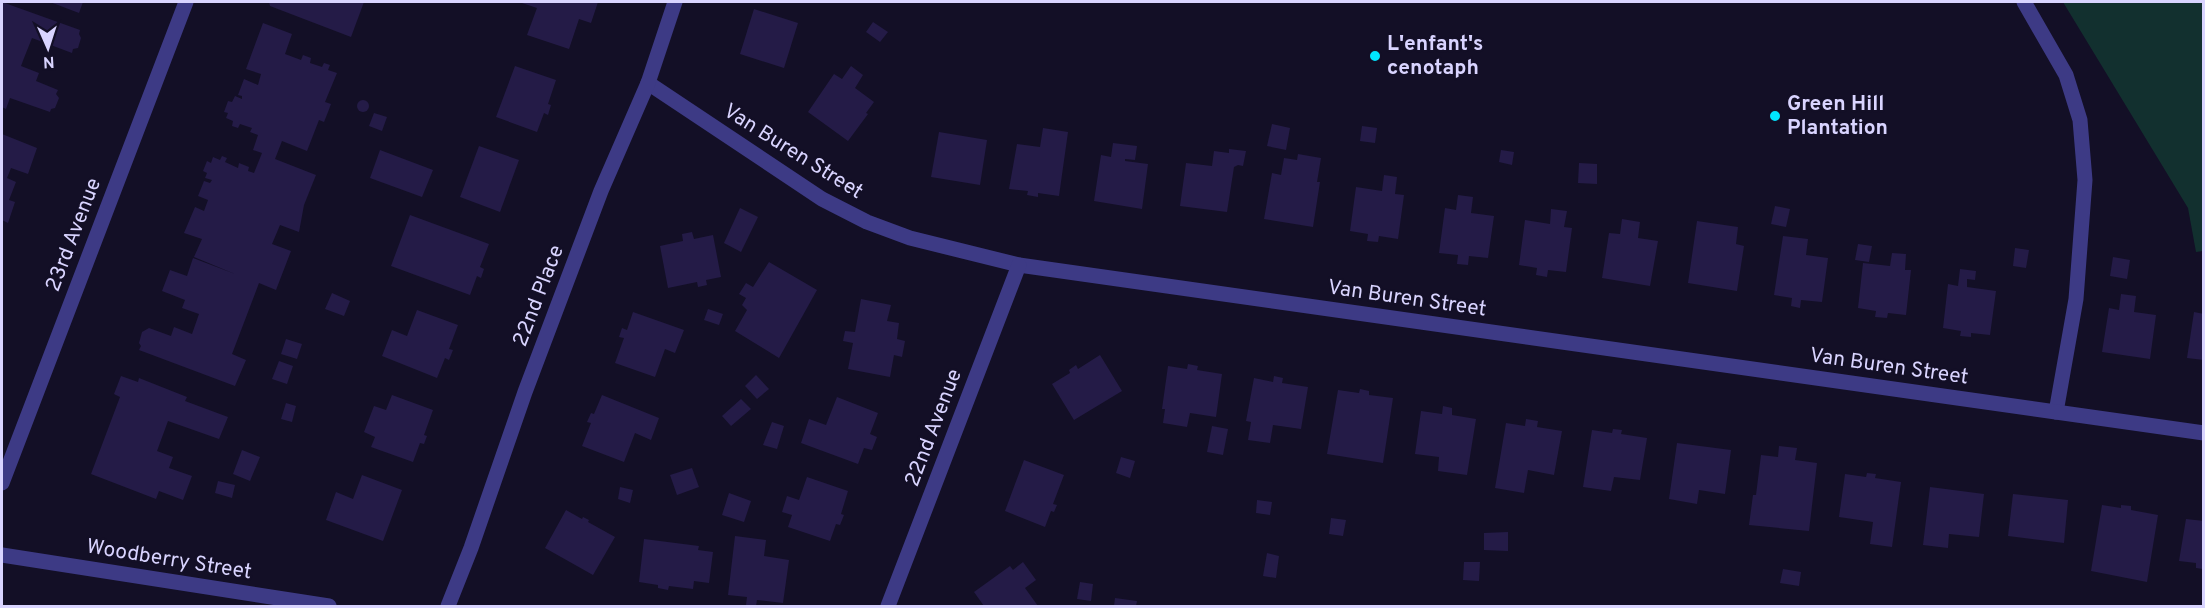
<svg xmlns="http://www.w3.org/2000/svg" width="2205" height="608" viewBox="0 0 2205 608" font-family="Overpass,sans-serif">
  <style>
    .green { fill: #12302f }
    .building { fill: #241b47 }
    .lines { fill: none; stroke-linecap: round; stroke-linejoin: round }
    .minor { stroke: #3d3a85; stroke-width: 15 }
    .poi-dot { fill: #00e5ff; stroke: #130f26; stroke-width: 2 }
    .labels { text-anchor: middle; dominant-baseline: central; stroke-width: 4.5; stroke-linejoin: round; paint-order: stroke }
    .poi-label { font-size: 21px; font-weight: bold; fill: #d9d4ff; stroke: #130f26; text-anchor: start }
    .street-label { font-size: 21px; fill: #d9d4ff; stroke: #130f26 }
  </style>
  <rect width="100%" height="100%" fill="#130f26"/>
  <polygon class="green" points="2063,2 2203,2 2203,251 2196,252 2188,208"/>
  <g class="building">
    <polygon points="2,2 80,30 79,34 81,38 78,48 73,49 72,53 32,38 24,58 21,66 39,73 36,81 58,90 56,94 59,98 55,108 51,109 50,112 10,98 6,109 2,107"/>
    <polygon points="50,2 83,2 79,13"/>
    <polygon points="269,2 364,2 351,37 270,6"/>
    <polygon points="519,2 598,2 591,23 579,19 569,49 527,35 537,8"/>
    <polygon points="754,9 798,23 784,68 740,54"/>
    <polygon points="873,22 888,32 880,42 866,32"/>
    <polygon points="263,23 292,34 285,54 301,60 303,55 311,58 310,63 322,67 324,63 330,65 328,70 337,73 325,102 331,104 328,112 324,122 319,120 307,151 282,141 275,159 316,175 304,205 299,232 280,225 272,244 291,251 276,290 259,283 232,354 246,360 235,386 139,350 141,346 139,343 142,332 149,328 171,336 174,327 192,334 199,314 182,308 185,300 162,291 170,270 187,276 193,258 235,274 194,257 202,239 184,233 195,207 204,211 208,200 198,196 204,181 210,183 212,180 205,178 207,173 203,171 207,161 211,163 213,157 220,160 222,156 227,158 225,162 238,168 239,163 249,167 248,171 254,173 262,153 253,150 258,135 250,132 252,128 240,124 238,128 232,126 233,121 226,118 228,113 224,112 228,101 232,102 235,96 242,99 242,96 238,95 244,79 258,85 261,74 246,69"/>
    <polygon points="515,66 556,80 548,104 551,105 548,115 544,113 537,132 496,117"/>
    <polygon points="851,66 863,75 855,88 874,102 866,113 868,114 848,141 808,112 834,74 842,79"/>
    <circle cx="363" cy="106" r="6"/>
    <polygon points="374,113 387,117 382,131 369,126"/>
    <polygon points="1272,124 1290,128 1286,150 1267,146"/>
    <polygon points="1362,126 1377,128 1375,143 1360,141"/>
    <polygon points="1043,128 1068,132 1059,196 1038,193 1038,197 1027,195 1028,191 1009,189 1017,144 1040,147"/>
    <polygon points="939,132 987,140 980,185 931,177"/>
    <polygon points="2,134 37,148 28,174 11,168 7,178 16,182 9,200 15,202 8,223 2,220"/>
    <polygon points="1113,143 1137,146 1135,160 1125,159 1125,161 1148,164 1142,209 1094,201 1101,155 1111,157"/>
    <polygon points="479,146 519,160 500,212 460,197"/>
    <polygon points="1229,149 1246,151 1243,166 1238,165 1234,167 1227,212 1180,206 1186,163 1212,166 1214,151 1229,153"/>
    <polygon points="380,150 433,170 422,197 370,178"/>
    <polygon points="1501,150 1514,152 1512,165 1499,162"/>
    <polygon points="1298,154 1321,158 1317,182 1320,182 1313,227 1264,219 1272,173 1281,175 1284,158 1297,160"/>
    <polygon points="1579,163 1597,164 1597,184 1578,183"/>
    <polygon points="1384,175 1397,177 1395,194 1404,195 1398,239 1379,236 1378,242 1367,241 1368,234 1350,231 1356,187 1382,191"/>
    <polygon points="1458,195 1473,197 1471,213 1494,216 1488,258 1469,256 1468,265 1457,264 1458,255 1439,253 1445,208 1456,210"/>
    <polygon points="1775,206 1790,209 1786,227 1771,224"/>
    <polygon points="740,208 758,217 741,252 724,243"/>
    <polygon points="1551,209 1567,211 1564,227 1572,228 1566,272 1548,270 1547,277 1536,275 1537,268 1519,265 1525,220 1550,224"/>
    <polygon points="410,215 489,244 480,267 484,269 481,278 477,276 470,295 391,266"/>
    <polygon points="1622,219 1640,222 1638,238 1658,241 1650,286 1602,278 1609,233 1620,234"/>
    <polygon points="1697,221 1738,227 1736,244 1744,246 1737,291 1688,283"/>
    <polygon points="692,232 694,239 713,235 721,277 706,280 707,285 698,287 697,282 668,288 660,246 683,241 682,234"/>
    <polygon points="1783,236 1808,239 1806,255 1828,258 1822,302 1801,300 1800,308 1791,306 1792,298 1774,295"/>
    <polygon points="1858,244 1872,246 1869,262 1855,260"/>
    <polygon points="2015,248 2029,250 2026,268 2013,266"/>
    <polygon points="1892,253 1906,254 1905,270 1911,270 1906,315 1888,313 1887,318 1875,317 1876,311 1858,308 1863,263 1890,266"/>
    <polygon points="2113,257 2130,260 2127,279 2110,276"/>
    <polygon points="769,262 817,290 779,358 735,331 747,310 742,305 746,298 739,294 746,283 753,287"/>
    <polygon points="1960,269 1976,271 1975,280 1967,279 1967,287 1996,291 1990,335 1971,333 1971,337 1960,336 1961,331 1943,328 1948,284 1958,286"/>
    <polygon points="332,293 350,301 344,316 325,309"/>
    <polygon points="2121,294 2136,296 2134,312 2156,315 2150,359 2102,352 2109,308 2119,310"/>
    <polygon points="861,299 891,305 887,321 899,323 897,339 905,341 902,357 894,355 890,377 848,369 853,343 843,341 845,331 855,332"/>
    <polygon points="708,309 723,314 719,325 704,320"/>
    <polygon points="417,310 458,325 449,349 453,350 449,360 445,358 437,378 382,356 392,330 407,336"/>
    <polygon points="633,312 684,330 675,353 665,349 655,377 615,363 624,338 619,337 622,328 627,330"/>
    <polygon points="2194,312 2204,314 2204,360 2187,358"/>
    <polygon points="286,339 302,344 297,359 281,354"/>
    <polygon points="1100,355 1122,391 1074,420 1052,384 1070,373 1069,370 1076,365 1078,369"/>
    <polygon points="279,361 293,366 287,384 272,379"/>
    <polygon points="1188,364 1198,366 1197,370 1222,374 1216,417 1190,413 1187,427 1163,423 1165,409 1162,409 1168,366 1187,369"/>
    <polygon points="756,375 769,389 757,399 745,386"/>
    <polygon points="121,376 138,382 139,378 187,397 185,401 228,417 219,439 168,421 157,451 173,457 169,468 192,476 183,500 159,491 156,499 91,474 120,397 114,394"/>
    <polygon points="1274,376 1283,378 1282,383 1308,387 1301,429 1273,425 1270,443 1248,440 1251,422 1246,421 1254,378 1273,382"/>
    <polygon points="1360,389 1369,391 1369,395 1393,398 1383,463 1327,454 1338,390 1359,393"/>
    <polygon points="392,395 433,410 424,435 427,436 424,444 420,443 413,462 371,447 375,437 364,432 374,406 386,410"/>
    <polygon points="602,395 659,418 651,440 635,433 624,462 582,446 591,423 587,422 591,413 594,414"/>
    <polygon points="837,397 878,413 870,434 877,437 872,450 864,448 858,464 801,443 809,419 826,425"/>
    <polygon points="741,399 751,409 731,426 722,416"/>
    <polygon points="286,403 296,406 292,422 281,419"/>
    <polygon points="1443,406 1452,408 1452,415 1476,419 1467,475 1438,471 1439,457 1415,454 1421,411 1442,414"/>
    <polygon points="1526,419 1538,421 1537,427 1562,431 1554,475 1528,470 1524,493 1495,488 1506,423 1525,426"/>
    <polygon points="772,422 784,426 777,449 763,445"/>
    <polygon points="1212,426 1228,429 1223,455 1207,452"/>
    <polygon points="1613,429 1622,430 1621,434 1647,438 1640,480 1614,477 1611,491 1583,487 1592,430 1612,433"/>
    <polygon points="1677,443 1731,450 1725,494 1699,490 1697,504 1669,499"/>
    <polygon points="1779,446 1797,448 1795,460 1817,463 1809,531 1749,525 1753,495 1756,495 1761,455 1778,457"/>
    <polygon points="242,450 260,457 250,481 233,474"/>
    <polygon points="1121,457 1135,461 1130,478 1116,473"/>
    <polygon points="1024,460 1064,475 1053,504 1057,505 1054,512 1051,511 1045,527 1005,511"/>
    <polygon points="692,468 699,487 677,495 670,475"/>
    <polygon points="1867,473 1876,474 1875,478 1901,482 1892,547 1870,544 1873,522 1839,517 1845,474 1866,477"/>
    <polygon points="362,475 402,490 383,541 326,520 336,492 353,499"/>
    <polygon points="807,477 848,491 841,514 844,515 840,525 836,524 830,541 788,527 792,515 782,512 787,496 799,500"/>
    <polygon points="218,481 235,485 232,498 215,493"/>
    <polygon points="620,487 633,490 630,503 618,499"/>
    <polygon points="1930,487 1984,494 1979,537 1949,534 1948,548 1923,545"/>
    <polygon points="729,493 751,501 744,522 722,515"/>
    <polygon points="2013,494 2068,500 2064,543 2008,536"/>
    <polygon points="1257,500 1272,502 1270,515 1256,513"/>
    <polygon points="2102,505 2121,508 2121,505 2131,506 2131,510 2158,515 2147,582 2091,571"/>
    <polygon points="566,510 582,519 583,517 589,520 588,522 615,537 593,575 545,548"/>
    <polygon points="1331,518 1346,520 1343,536 1329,534"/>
    <polygon points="2186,519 2204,521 2203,569 2196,568 2196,563 2179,561"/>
    <polygon points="1508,532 1508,551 1484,550 1484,533"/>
    <polygon points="735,536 766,540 764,556 789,560 783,603 757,600 756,606 746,605 747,597 728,595"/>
    <polygon points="644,539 699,546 698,550 713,552 709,583 694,581 693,589 669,586 668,590 658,588 658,585 639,582"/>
    <polygon points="1267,553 1279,556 1276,578 1263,576"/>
    <polygon points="1023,562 1036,580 1025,588 1038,606 984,606 974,592 1010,566 1013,570"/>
    <polygon points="1464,562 1480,562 1479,581 1463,580"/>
    <polygon points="1783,569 1801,572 1799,586 1780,583"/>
    <polygon points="1080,582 1093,584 1091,601 1077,599"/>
    <polygon points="1115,598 1137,601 1136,606 1114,606"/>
  </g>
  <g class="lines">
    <g class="minor">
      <polyline points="2024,2 2066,75 2080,120 2085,180 2076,299 2056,412"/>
      <polyline points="648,83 822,199 867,222 910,238 1019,265 2204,433"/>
      <polyline points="2,483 186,2"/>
      <polyline points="2,555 329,606"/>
      <polyline points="448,606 471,548 525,392 601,191 648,83 675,2"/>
      <polyline points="888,606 1019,265"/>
    </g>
  </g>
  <g class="poi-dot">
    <circle cx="1375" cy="56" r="6"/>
    <circle cx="1775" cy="116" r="6"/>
  </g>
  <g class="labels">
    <g class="poi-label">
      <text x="1387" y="44">L'enfant's<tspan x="1387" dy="24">cenotaph</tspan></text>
      <text x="1787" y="104">Green Hill<tspan x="1787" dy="24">Plantation</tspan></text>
    </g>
    <g class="street-label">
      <text transform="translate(793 152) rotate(32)">Van Buren Street</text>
      <text transform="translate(74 235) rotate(-69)">23rd Avenue</text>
      <text transform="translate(539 296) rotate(-69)">22nd Place</text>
      <text transform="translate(1407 299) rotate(8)">Van Buren Street</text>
      <text transform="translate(1889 367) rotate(8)">Van Buren Street</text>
      <text transform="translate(934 428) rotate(-69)">22nd Avenue</text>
      <text transform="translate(169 560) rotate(9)">Woodberry Street</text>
    </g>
  </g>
  <rect width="2205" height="608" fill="none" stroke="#d9d4ff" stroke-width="6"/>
  <g transform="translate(48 48) rotate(177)" stroke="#130f26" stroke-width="4.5" paint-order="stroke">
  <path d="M0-4.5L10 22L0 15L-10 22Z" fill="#d9d4ff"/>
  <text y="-9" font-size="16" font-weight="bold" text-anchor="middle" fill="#d9d4ff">N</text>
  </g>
</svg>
